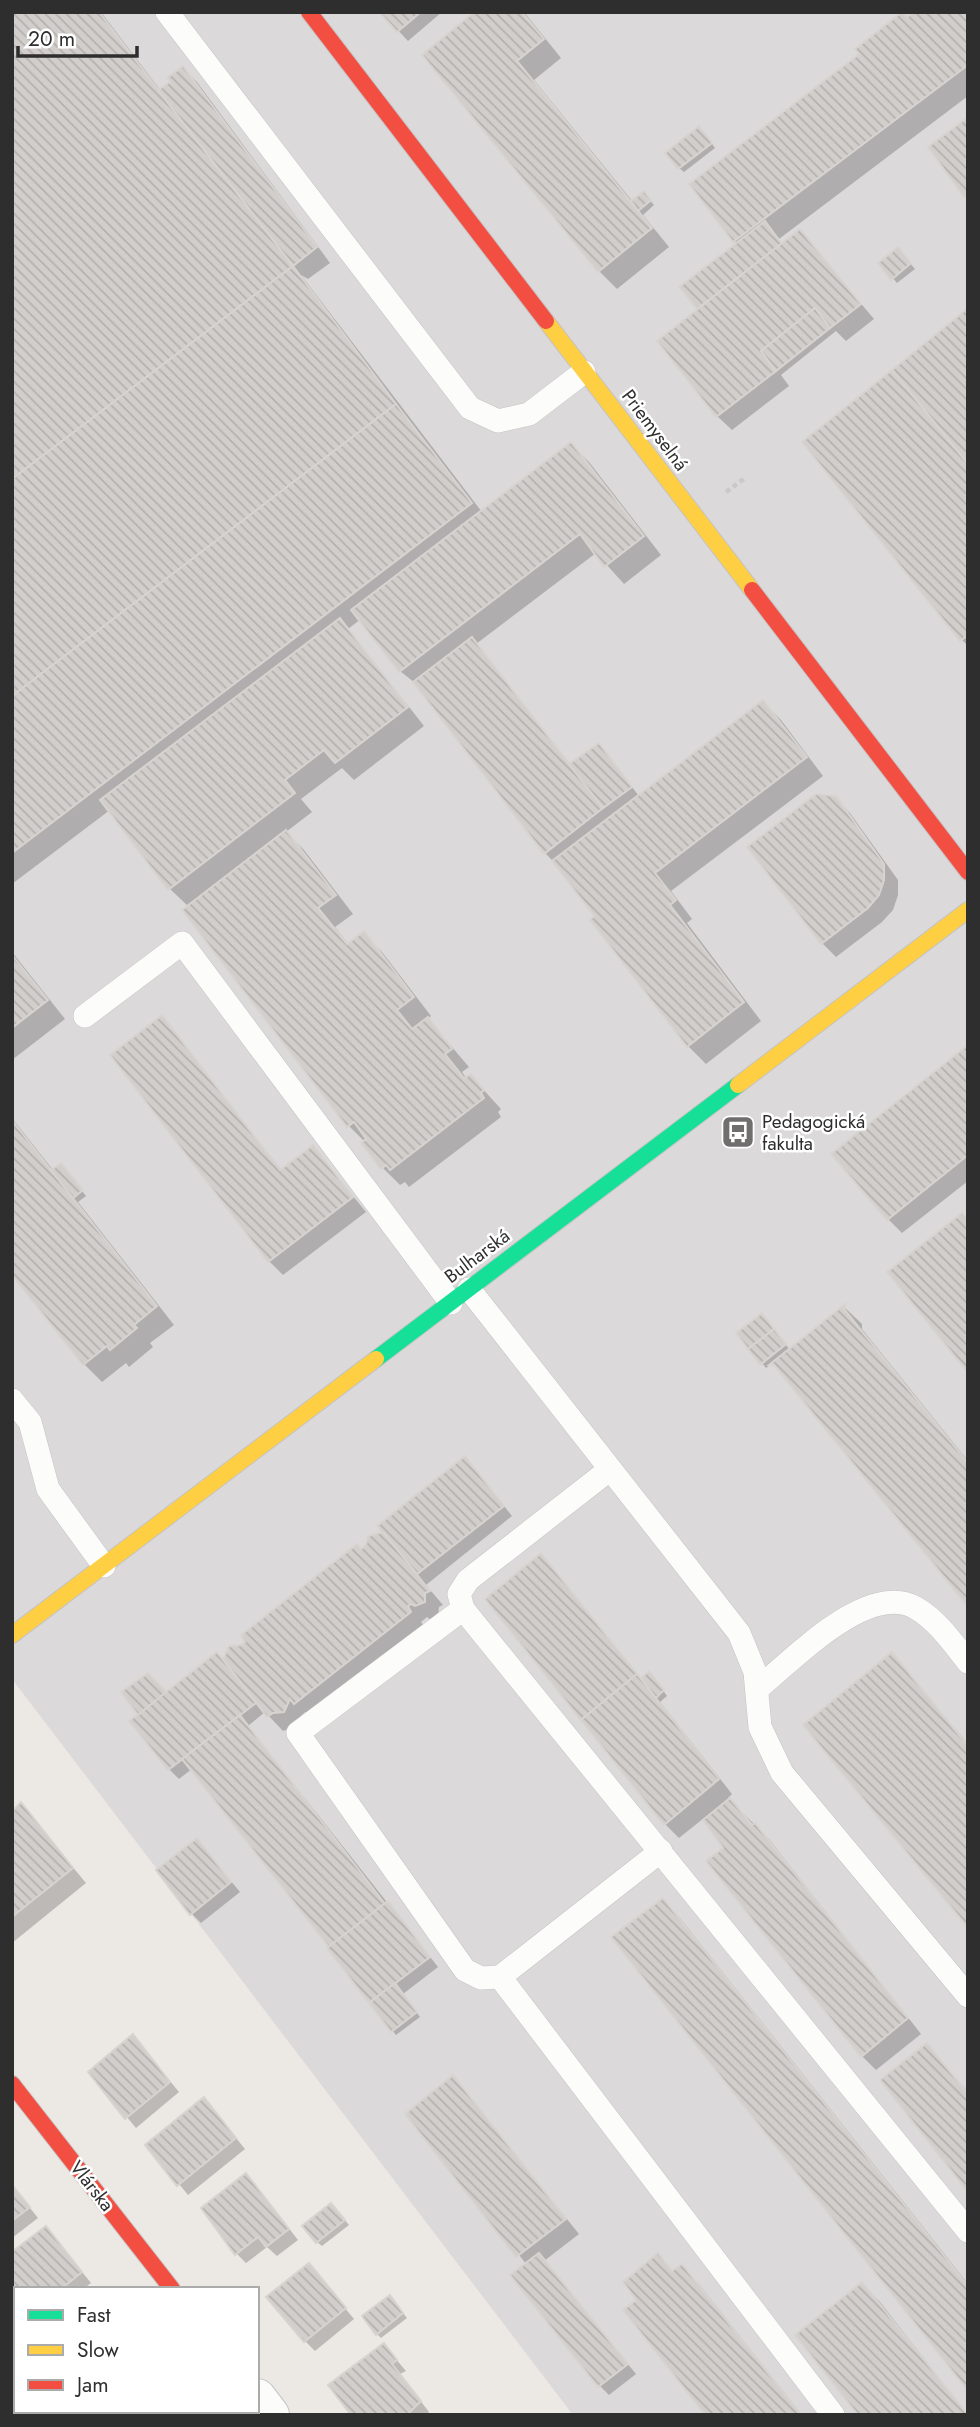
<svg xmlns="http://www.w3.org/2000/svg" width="980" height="2427" viewBox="0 0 980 2427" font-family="Jost,sans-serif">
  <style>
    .industrial { fill: #dcd9db }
    .shadow { fill: #0003 }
    .building { fill: url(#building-back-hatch); stroke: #d7d4d0; stroke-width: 2 }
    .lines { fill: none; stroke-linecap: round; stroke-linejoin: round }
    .lane-casing { stroke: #c5c4c5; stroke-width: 24 }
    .street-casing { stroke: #c5c4c5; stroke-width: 40 }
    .fast-casing { stroke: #c5c4c5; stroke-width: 18 }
    .slow-casing { stroke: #c5c4c5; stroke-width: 18 }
    .jam-casing { stroke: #c5c4c5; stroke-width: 18 }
    .path { stroke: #c9c9c8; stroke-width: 4.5; stroke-dasharray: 5 3.5; stroke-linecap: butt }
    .lane { stroke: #fcfcfb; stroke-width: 23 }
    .street { stroke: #fcfcfb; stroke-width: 38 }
    .fast { stroke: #16e098; stroke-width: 16 }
    .slow { stroke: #ffcf43; stroke-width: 16 }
    .jam { stroke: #f24e42; stroke-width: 16 }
    .labels { text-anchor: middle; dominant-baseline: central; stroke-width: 5; stroke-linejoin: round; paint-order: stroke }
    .street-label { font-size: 19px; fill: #2e2e2e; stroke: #fff }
    .poi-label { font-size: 19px; fill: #2e2e2e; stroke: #fff; text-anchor: start }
  </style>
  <defs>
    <pattern id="building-back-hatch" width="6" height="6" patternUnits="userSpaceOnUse" patternTransform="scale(1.75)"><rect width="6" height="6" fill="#d1cecb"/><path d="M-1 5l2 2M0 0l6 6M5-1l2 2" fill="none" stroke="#b4b1af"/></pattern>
  </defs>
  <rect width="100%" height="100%" fill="#ece8e4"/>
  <polygon class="industrial" points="12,12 968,12 968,2415 573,2415 12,1679"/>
  <g class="shadow">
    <polygon points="12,12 101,12 161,91 173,82 183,68 197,82 330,263 308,279 301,275 482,512 571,444 589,462 661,555 624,584 596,553 476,644 571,765 599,745 639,796 763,702 781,720 823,776 671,891 692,919 687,923 761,1021 706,1064 688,1046 559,867 545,853 420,687 400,671 361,619 348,629 424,726 354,780 342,768 301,799 312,812 286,832 304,850 353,914 335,927 349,945 364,934 382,952 431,1016 428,1019 469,1067 462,1072 467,1079 471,1076 501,1109 498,1112 501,1117 409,1187 405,1182 400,1185 382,1167 365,1142 349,1126 185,911 189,907 170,889 110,810 12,884"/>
    <polygon points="381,12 442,12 408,41"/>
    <polygon points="477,12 524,12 561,58 534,80 633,202 648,198 654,205 643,215 669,247 617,289 599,271"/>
    <polygon points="968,12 968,96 779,239 783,245 800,231 874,319 846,341 836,331 781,375 789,386 732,430 717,416 700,310 681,287 737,244 691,184 907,20"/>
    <polygon points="704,133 715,148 684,172 679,168"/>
    <polygon points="902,254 915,269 897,283 880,263"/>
    <polygon points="968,310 968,646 962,640"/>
    <polygon points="835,798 850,813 898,880 898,895 893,910 882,922 836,957 822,943"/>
    <polygon points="12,952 65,1019 12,1060"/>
    <polygon points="162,1018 282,1171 313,1147 366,1212 283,1275 269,1261"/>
    <polygon points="968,1047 968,1181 902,1233 888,1219"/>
    <polygon points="12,1118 53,1170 65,1169 86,1196 78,1202 174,1325 150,1343 153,1347 129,1367 126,1363 102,1382 84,1364 12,1272"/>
    <polygon points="844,1307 862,1324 862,1329 968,1461 968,1604 774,1362 766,1368 762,1363 766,1320 790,1350"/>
    <polygon points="474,1468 512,1516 426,1585 443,1605 439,1607 438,1617 431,1620 427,1617 421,1622 425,1627 310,1717 305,1712 299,1718 298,1725 283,1731 265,1712 248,1726 438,1967 403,1994 420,2017 396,2035 192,1769 179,1779 169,1769 166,1695 224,1661 231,1647 242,1647 361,1551"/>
    <polygon points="541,1555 642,1679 654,1678 667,1696 660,1702 732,1794 728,1798 769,1839 921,2034 876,2070 862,2056 704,1818 679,1838 665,1824"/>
    <polygon points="891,1654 968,1744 968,1925"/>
    <polygon points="22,1806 86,1883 12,1943 12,1815"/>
    <polygon points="197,1840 240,1892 201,1923 192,1914"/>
    <polygon points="662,1900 680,1918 968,2284 968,2389"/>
    <polygon points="133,2036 179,2092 136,2128 90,2073"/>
    <polygon points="927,2045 968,2092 968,2189"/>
    <polygon points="453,2077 579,2234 544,2261 636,2374 609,2395 600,2386 527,2265 408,2115"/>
    <polygon points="204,2099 245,2149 188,2195 147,2145"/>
    <polygon points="12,2185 38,2218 12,2238"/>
    <polygon points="255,2185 298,2240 277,2256 267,2247 246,2263 236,2253"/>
    <polygon points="336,2210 349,2225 322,2246 317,2242"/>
    <polygon points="46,2228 91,2283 83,2289 16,2289 12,2254"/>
    <polygon points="658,2256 674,2272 681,2266 699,2284 802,2415 708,2415 639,2300"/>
    <polygon points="309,2265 354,2319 315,2351 305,2341"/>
    <polygon points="862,2284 880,2302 968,2415"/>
    <polygon points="394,2302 407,2318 381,2338 377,2334"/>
    <polygon points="384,2345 406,2371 400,2374 429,2412 426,2415 353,2415"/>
  </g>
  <g class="building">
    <polygon points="12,12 99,12 293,266 12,479"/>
    <polygon points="379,12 421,12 397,32"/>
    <polygon points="474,12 522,12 544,39 517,61 652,228 598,272 422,55"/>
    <polygon points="902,12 907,17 914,12 968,12 968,65 733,242 689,184 859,54 855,49"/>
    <polygon points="183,66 317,247 293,266 158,90 170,82 167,78"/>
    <polygon points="968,117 968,194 964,197 928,147"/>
    <polygon points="699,126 712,143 678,169 665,153"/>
    <polygon points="644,191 651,200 638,211 631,201"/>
    <polygon points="765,221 782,244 697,309 679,287"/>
    <polygon points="800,229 861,304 830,328 815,308 761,351 776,371 716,417 657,341"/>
    <polygon points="898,247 911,263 891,280 878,263"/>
    <polygon points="293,266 396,404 12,696 12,479"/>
    <polygon points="815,308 830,328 776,371 761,351"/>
    <polygon points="968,308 968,464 892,370"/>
    <polygon points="892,370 968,464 968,635 960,641 802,442"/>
    <polygon points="396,404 472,503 12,853 12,696"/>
    <polygon points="571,442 644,536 604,567 580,534 399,672 351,610"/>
    <polygon points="340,618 408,707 335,763 324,750 285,780 295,793 168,890 100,800"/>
    <polygon points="472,637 603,808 544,854 413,682"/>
    <polygon points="763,700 807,757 655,873 676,900 670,905 744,1002 687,1047 590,920 594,916 552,861"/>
    <polygon points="599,743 632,787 603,808 569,764"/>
    <polygon points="816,794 836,796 884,864 884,880 879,895 868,908 821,944 747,847"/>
    <polygon points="286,830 336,895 318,908 347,944 364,931 414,997 397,1010 412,1029 428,1017 452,1049 445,1054 464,1078 471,1074 484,1090 481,1093 484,1098 390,1170 386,1165 381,1169 361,1143 366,1139 354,1122 347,1127 182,910"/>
    <polygon points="12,955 48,1000 12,1028"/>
    <polygon points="162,1015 280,1170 313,1145 353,1197 268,1262 110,1055"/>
    <polygon points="968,1045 968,1155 887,1220 831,1154"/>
    <polygon points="12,1120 157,1306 134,1325 137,1328 110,1350 107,1346 83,1365 12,1275"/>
    <polygon points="61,1163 83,1190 73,1198 51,1170"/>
    <polygon points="962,1213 968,1220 968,1373 887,1272"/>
    <polygon points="845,1304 844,1309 968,1463 968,1607 774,1365 769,1365"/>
    <polygon points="762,1313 774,1329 748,1349 736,1333"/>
    <polygon points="774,1329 786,1344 760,1365 748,1349"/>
    <polygon points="465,1456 504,1506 417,1574 377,1526"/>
    <polygon points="383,1532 430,1591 425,1593 425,1602 415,1606 411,1604 408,1606 411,1612 294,1704 290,1699 284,1712 273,1713 267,1717 223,1659 229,1646 242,1645 245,1642 241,1635 357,1544 361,1549 366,1545 368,1536"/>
    <polygon points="541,1553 637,1674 581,1720 485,1599"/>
    <polygon points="217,1652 256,1703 168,1770 129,1721"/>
    <polygon points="892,1652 968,1746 968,1928 803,1725"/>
    <polygon points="649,1671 664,1690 656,1698 641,1678"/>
    <polygon points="148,1673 166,1692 138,1715 121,1692"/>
    <polygon points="637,1674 719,1779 664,1825 581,1720"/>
    <polygon points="240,1715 385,1904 329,1947 182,1759"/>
    <polygon points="730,1798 752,1825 755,1823 908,2018 861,2057 706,1861 723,1848 703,1820"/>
    <polygon points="21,1802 73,1868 12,1917 12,1812"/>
    <polygon points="197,1838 231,1882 190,1915 156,1870"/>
    <polygon points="663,1898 968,2286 968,2391 611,1937"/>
    <polygon points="388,1901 430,1957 369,2003 327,1948"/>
    <polygon points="395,1983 417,2012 391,2032 369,2003"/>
    <polygon points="133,2034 170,2082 125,2119 88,2072"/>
    <polygon points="927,2043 968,2094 968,2192 880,2080"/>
    <polygon points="453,2075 566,2219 516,2257 405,2114"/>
    <polygon points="204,2097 236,2138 177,2186 145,2145"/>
    <polygon points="246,2173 289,2229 266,2247 258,2237 235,2255 201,2208"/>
    <polygon points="12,2185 30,2207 12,2221"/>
    <polygon points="331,2203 345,2220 316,2243 302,2226"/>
    <polygon points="46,2226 82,2272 61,2289 16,2289 16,2304 12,2300 12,2252"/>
    <polygon points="539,2253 628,2364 598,2387 510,2275"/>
    <polygon points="658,2253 672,2271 682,2264 801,2415 705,2415 623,2310 636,2300 623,2282"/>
    <polygon points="309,2263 346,2308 304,2342 266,2297"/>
    <polygon points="862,2282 968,2415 858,2415 795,2335"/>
    <polygon points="390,2295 403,2313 376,2335 362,2316"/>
    <polygon points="384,2343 397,2360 392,2364 421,2401 407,2415 351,2415 328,2385"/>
    <polygon points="110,2411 188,2411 191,2415 113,2415"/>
  </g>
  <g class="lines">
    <defs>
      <g id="lane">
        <polyline points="167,12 470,408 498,421 529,414 584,372"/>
        <polyline points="85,1016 182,943 451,1303"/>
        <polyline points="469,1289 739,1633 755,1672 760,1727 782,1773 968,1996"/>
        <polyline points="12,1400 30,1422 48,1489 104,1566"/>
        <polyline points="609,1470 468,1580 459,1594 463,1609 968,2231"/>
        <polyline points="463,1609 298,1733 465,1970 481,1978 500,1977"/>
        <path d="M757,1689C792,1661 868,1580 916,1608C938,1621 952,1642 968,1662"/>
        <polyline points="661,1851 500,1977 833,2415"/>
      </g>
      <polyline id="street" points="257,2398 270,2415"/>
      <polyline id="fast" points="376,1359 738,1085"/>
      <g id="slow">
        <polyline points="546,321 752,590"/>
        <polyline points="738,1085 968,910"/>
        <polyline points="12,1635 376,1359"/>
      </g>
      <g id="jam">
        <polyline points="309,12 546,321"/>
        <polyline points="752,590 968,872"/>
        <polyline points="12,2084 172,2289"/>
      </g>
    </defs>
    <use href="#lane" class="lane-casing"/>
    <use href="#street" class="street-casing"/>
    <use href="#fast" class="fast-casing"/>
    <use href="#slow" class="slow-casing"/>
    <use href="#jam" class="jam-casing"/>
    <polyline class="path" points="726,492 745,478"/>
    <use href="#lane" class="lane"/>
    <use href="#street" class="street"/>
    <use href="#fast" class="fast"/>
    <use href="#slow" class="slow"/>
    <use href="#jam" class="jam"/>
  </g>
  <defs>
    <symbol id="bus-square" viewBox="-11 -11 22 22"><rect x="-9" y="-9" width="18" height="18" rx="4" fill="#706f6e" stroke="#fff"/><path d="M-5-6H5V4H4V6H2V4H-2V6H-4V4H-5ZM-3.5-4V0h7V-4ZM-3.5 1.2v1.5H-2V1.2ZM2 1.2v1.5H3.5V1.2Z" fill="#fff"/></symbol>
  </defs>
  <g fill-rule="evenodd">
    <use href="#bus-square" x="719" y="1113" width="38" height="38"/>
  </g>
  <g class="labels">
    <g class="street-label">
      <text transform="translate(655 430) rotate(53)">Priemyselná</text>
      <text transform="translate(477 1256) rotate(-37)">Bulharská</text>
      <text transform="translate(92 2186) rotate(52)">Vlárska</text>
    </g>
    <g class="poi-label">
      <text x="762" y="1121">Pedagogická<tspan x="762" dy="22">fakulta</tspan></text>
    </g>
  </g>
  <rect width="980" height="2427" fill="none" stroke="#2e2e2e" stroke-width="28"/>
  <rect x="14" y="2287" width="245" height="126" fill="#ffffff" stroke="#ababab" stroke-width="2"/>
  <rect x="28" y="2310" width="35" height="10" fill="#16e098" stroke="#ababab" stroke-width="2"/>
  <text x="77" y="2322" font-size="21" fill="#2e2e2e">Fast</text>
  <rect x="28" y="2345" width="35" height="10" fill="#ffcf43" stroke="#ababab" stroke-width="2"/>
  <text x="77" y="2357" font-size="21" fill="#2e2e2e">Slow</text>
  <rect x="28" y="2380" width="35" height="10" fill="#f24e42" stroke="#ababab" stroke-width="2"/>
  <text x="77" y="2392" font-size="21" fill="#2e2e2e">Jam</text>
  <path d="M18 46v10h119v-10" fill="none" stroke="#2e2e2e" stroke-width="3.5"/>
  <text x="28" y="46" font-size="21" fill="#2e2e2e" stroke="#ffffff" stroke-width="5" paint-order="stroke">20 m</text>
</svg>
